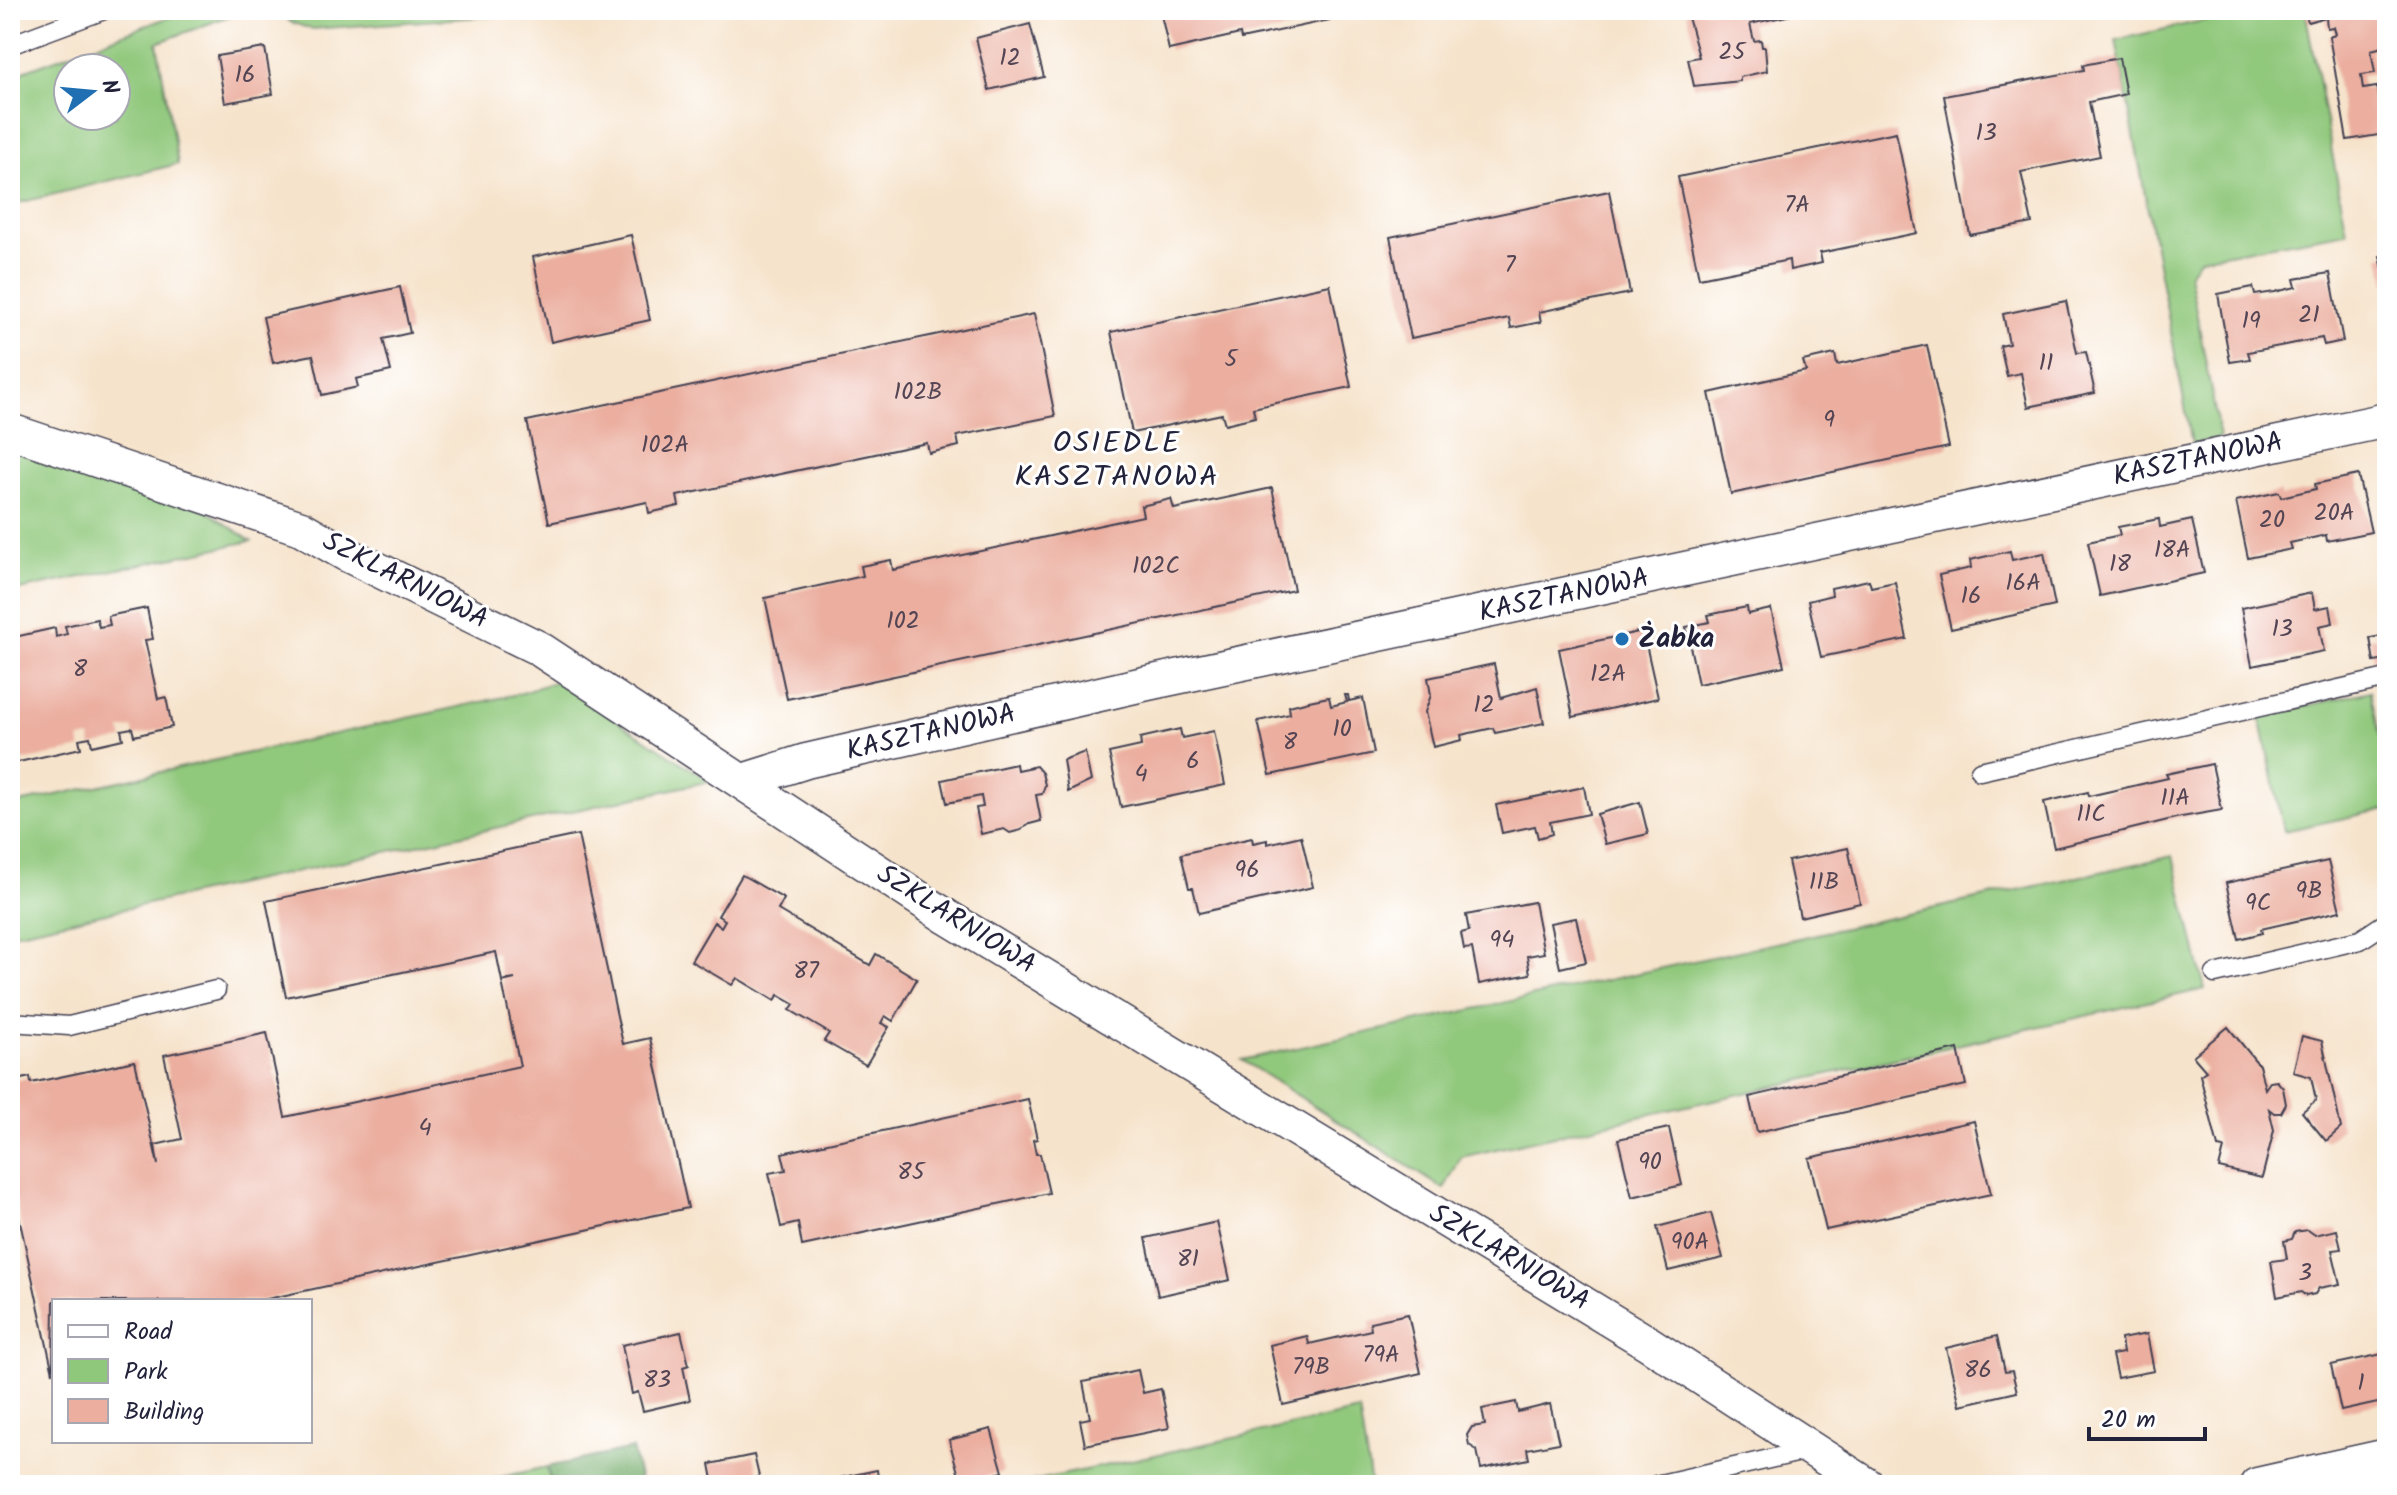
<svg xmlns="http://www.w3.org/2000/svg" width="2397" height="1495" viewBox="0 0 2397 1495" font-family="Kalam,sans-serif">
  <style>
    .green { fill: #90c87b; stroke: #59755b; stroke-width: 2; fill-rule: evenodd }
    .forest { fill: #74ac6b; stroke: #4b6753; stroke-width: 2 }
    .building { fill: #ebae9f }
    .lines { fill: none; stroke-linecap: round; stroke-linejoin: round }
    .lane-casing { stroke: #423f51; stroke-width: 21 }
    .street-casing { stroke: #423f51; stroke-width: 37 }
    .lane { stroke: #fff; stroke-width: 18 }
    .street { stroke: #fff; stroke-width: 34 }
    .poi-dot { fill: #1f6fb2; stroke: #fff; stroke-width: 3 }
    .labels { text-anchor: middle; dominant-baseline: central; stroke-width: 6; stroke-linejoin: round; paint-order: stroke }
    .number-label { font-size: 24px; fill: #544554 }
    .street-label { font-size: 28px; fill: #22223b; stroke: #fff }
    .poi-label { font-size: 28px; font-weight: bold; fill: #22223b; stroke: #fff; text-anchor: start }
    .neighbourhood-label { font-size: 30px; letter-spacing: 2px; fill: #22223b; stroke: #fff }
  </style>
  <rect width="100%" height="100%" fill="#fff"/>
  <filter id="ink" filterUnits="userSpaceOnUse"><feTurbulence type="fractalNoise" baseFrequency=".0125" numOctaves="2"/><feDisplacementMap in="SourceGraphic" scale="16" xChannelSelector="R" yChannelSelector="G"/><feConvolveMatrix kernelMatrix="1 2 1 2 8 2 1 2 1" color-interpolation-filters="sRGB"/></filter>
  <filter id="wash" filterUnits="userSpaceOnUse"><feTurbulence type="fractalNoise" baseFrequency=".006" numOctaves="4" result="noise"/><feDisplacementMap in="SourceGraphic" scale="32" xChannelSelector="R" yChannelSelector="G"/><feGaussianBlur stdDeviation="1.8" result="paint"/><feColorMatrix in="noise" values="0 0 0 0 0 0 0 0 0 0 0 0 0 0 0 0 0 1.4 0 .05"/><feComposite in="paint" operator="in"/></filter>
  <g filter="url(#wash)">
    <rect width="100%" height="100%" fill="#f6e3cb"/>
    <g class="green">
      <path d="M188,10H245L157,43L178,164L10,205V76ZM68,68H116V116H68Z"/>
      <polygon points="280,10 576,10 311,29 290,22"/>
      <polygon points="2251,10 2305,10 2347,232 2200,258 2189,274 2220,438 2192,444 2116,40"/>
      <polygon points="10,449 204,509 251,541 10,592"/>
      <polygon points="556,681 710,781 10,934 10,805 522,693"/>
      <polygon points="2370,691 2387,768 2387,809 2284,831 2260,717"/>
      <polygon points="2173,856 2205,989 1461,1157 1444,1189 1242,1060"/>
      <polygon points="1359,1411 1371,1485 1015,1485"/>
      <polygon points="547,1467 551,1485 465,1485"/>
    </g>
    <polygon class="forest" points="632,1449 641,1485 551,1485 547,1467"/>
    <g id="blocks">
      <g class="building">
        <polygon points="1160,10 1372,10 1372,11 1241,39 1240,34 1169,50"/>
        <polygon points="1686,10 1796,10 1796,14 1750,24 1754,41 1761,40 1762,47 1765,47 1767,71 1740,77 1740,81 1694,86 1688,59 1699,57"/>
        <polygon points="2305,10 2387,10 2387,46 2371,50 2375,73 2361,75 2363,89 2377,87 2385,134 2347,140 2329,36 2335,34 2333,27 2327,28 2326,17 2308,22"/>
        <polygon points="1030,24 1044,77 989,90 976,38"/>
        <polygon points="265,48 273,94 225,103 217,56"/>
        <polygon points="2119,58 2126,94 2089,102 2100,156 2021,172 2032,223 1970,235 1944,96 2084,70 2083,65"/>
        <polygon points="1896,132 1917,233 1820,253 1822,263 1790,270 1789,260 1699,278 1678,177"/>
        <polygon points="1609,191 1630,293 1539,312 1541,322 1511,328 1509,318 1411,338 1390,237"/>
        <polygon points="631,235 650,320 551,342 533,257"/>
        <polygon points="2387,255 2387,283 2386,283 2380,256"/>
        <polygon points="2330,273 2343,341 2324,345 2322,338 2248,352 2250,359 2230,362 2218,294 2253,287 2255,295 2275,292 2296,287 2294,279"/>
        <polygon points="1330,285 1351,387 1253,408 1255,417 1225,424 1222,414 1132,433 1111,332"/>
        <polygon points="400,287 410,333 383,339 391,371 356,379 358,387 322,395 313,355 273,363 263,317"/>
        <polygon points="2066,301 2077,353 2086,352 2095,393 2028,407 2021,373 2007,376 2000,346 2009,344 2003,314"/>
        <polygon points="1034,314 1055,416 957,436 959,446 929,453 927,443 677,496 679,506 649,513 647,502 549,523 527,421"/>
        <polygon points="1927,345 1949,447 1731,494 1709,393 1806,371 1803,361 1835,354 1837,365"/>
        <polygon points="2358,475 2371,532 2327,541 2326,535 2290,543 2292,549 2248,558 2236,501 2279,492 2281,497 2316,489 2315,484"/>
        <polygon points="1272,488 1294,590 787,699 765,598 863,576 861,566 891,560 893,570 1143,516 1141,506 1171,499 1174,509"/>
        <polygon points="2159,519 2160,527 2192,520 2204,573 2100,596 2088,542 2120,535 2118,527"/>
        <polygon points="2010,551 2012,560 2044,553 2055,606 1951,629 1939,575 1971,568 1970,560"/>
        <polygon points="1869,580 1871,587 1895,582 1907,639 1821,657 1808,601 1832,595 1831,588"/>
        <polygon points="2312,593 2315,609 2330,606 2333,623 2319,626 2324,651 2252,666 2241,608"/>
        <polygon points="1747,607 1748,614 1771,609 1784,666 1698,684 1686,627 1710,622 1708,615"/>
        <polygon points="147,608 153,639 145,640 158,699 166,697 172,727 134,736 132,728 121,730 123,739 92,746 90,737 79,739 81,748 10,764 10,638 55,628 56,637 67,634 65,626 97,619 99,627 110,625 108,616"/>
        <polygon points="1643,631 1658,698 1573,717 1559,649"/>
        <polygon points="2387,635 2387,660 2374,662 2370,638"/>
        <polygon points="1494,664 1501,698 1537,687 1544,723 1495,733 1493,728 1461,735 1462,740 1433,747 1425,712 1431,695 1428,678"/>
        <polygon points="1345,695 1348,695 1349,701 1363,698 1374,753 1270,775 1258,721 1290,714 1289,706 1309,701 1329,697 1331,706 1347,702"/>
        <polygon points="1180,729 1182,738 1214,731 1225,785 1121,807 1109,753 1141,746 1140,738"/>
        <polygon points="1085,752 1091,781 1068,792 1063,760"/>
        <polygon points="1016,764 1017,770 1036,766 1042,773 1045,785 1042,794 1036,795 1041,821 1026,825 1021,830 1010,833 1004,829 981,834 976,808 983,807 981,796 947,803 942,780"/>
        <polygon points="2212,764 2222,810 2176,818 2054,848 2044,802 2088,792 2089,796 2168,778 2166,774"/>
        <polygon points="1584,787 1589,814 1550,822 1552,834 1538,838 1535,826 1502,833 1496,805"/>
        <polygon points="1640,802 1648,834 1605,844 1597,814"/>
        <polygon points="578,835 623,1044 650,1038 688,1208 258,1301 54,1301 53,1373 10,1176 10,1082 30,1077 31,1083 135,1061 158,1165 155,1145 182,1139 164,1055 267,1033 285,1117 520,1066 502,982 515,979 502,981 496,952 286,997 266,901"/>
        <polygon points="1301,836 1313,887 1199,913 1193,888 1189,888 1181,854 1252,838 1253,843 1267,840 1267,844"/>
        <polygon points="1848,848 1860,903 1800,917 1788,861"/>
        <polygon points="2328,861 2340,911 2261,929 2262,933 2239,939 2226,883"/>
        <polygon points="742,875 784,899 778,910 870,965 876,954 917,979 893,1021 885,1016 881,1023 889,1027 866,1065 824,1041 829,1033 790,1010 794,1004 778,995 775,1001 737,978 732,985 691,961 714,922 721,927 725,920 718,916"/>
        <polygon points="1534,902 1544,953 1527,956 1530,974 1479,984 1472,948 1464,949 1461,933 1469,931 1466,915"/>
        <polygon points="1576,918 1586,962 1560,968 1550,923"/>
        <polygon points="2228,1027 2259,1065 2265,1089 2270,1082 2277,1081 2283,1088 2286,1104 2281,1113 2274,1113 2269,1109 2274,1130 2262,1178 2219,1168 2224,1148 2218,1147 2200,1075 2206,1071 2193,1056"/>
        <polygon points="2302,1036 2322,1041 2341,1128 2326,1141 2302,1112 2316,1100 2311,1077 2293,1072"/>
        <polygon points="1958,1049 1966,1085 1757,1132 1749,1097"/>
        <polygon points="1028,1099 1037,1139 1033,1140 1036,1154 1040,1154 1049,1193 802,1246 798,1223 781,1227 769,1173 786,1170 782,1153"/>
        <polygon points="1974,1121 1991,1194 1826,1230 1809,1158"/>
        <polygon points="1669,1128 1682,1185 1632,1197 1618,1139"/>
        <polygon points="1711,1213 1723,1258 1668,1271 1657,1227"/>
        <polygon points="1217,1222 1230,1280 1158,1296 1146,1238"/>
        <polygon points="2308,1230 2315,1235 2337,1230 2341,1249 2332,1250 2340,1284 2319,1288 2315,1294 2306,1296 2301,1292 2277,1297 2271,1261 2287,1259 2284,1241 2292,1239 2295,1232"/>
        <polygon points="1408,1314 1421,1373 1283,1405 1270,1345 1307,1336 1309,1344 1371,1330 1370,1322"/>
        <polygon points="681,1332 689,1365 683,1367 690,1400 643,1411 638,1392 632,1394 622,1345"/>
        <polygon points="2147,1334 2154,1371 2117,1378 2112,1355 2123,1353 2121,1339"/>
        <polygon points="1997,1336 2005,1372 2012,1371 2017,1392 1960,1405 1946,1348"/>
        <polygon points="2387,1353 2387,1401 2341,1411 2331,1365"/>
        <polygon points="1138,1370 1143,1393 1161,1389 1169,1428 1085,1445 1080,1420 1090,1418 1083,1382"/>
        <polygon points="1516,1402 1518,1412 1550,1404 1559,1443 1527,1449 1529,1459 1481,1469 1477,1450 1469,1445 1467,1435 1472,1427 1485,1425 1482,1409"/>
        <polygon points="991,1429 1003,1472 961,1483 949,1440"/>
        <polygon points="754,1455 761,1485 714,1485 710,1464"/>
        <polygon points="877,1470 879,1485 835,1485 834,1479"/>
      </g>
    </g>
  </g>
  <g filter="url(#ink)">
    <use href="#blocks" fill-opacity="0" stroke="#423f51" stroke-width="2"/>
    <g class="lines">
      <defs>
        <g id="lane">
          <polyline points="10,45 104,10"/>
          <polyline points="1980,771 2387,678"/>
          <polyline points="2215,974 2360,940 2387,922"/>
          <polyline points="10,1022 69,1026 216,990"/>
          <polyline points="1656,1485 1809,1450"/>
        </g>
        <g id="street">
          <polyline points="10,431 301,528 346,554 538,648 947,917 1648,1343 1867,1485"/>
          <polyline points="743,781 806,761 1148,683 2387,420"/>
          <polyline points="2257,1485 2387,1456"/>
        </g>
      </defs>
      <use href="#lane" class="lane-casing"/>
      <use href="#street" class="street-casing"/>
      <use href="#lane" class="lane"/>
      <use href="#street" class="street"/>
    </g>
  </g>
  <circle class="poi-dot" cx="1622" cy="639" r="8"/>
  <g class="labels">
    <g class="number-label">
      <text x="1732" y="52">25</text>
      <text x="1010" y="58">12</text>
      <text x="245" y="75">16</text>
      <text x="1986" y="133">13</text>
      <text x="1797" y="205">7A</text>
      <text x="1510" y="265">7</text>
      <text x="2309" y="315">21</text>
      <text x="2251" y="321">19</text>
      <text x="1231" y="359">5</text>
      <text x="2046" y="363">11</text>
      <text x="918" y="392">102B</text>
      <text x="1829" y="420">9</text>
      <text x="665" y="445">102A</text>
      <text x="2334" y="513">20A</text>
      <text x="2272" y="520">20</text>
      <text x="2172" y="550">18A</text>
      <text x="2120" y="564">18</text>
      <text x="1156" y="566">102C</text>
      <text x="2023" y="583">16A</text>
      <text x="1971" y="596">16</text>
      <text x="903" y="621">102</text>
      <text x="2282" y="629">13</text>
      <text x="80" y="669">8</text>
      <text x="1608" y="674">12A</text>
      <text x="1484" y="705">12</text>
      <text x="1342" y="729">10</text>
      <text x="1290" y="742">8</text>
      <text x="1193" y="761">6</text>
      <text x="1141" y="774">4</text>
      <text x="2175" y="798">11A</text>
      <text x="2091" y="814">11C</text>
      <text x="1247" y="870">96</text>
      <text x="1824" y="882">11B</text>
      <text x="2309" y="891">9B</text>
      <text x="2258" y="903">9C</text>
      <text x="1502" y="940">94</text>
      <text x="806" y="971">87</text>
      <text x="425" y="1128">4</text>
      <text x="1650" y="1162">90</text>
      <text x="911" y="1172">85</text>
      <text x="1690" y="1242">90A</text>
      <text x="1188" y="1259">81</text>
      <text x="2305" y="1273">3</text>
      <text x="1381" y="1355">79A</text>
      <text x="1311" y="1367">79B</text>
      <text x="1978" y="1370">86</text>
      <text x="657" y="1380">83</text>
      <text x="2361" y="1383">1</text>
    </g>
    <g class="street-label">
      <text transform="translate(2198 460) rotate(-12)">KASZTANOWA</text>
      <text transform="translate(405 581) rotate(27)">SZKLARNIOWA</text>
      <text transform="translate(1564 596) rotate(-12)">KASZTANOWA</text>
      <text transform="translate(931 733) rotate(-13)">KASZTANOWA</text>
      <text transform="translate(956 920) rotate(32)">SZKLARNIOWA</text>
      <text transform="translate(1509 1258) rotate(31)">SZKLARNIOWA</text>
    </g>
    <g class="poi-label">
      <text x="1638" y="639">Żabka</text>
    </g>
    <g class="neighbourhood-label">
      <text x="1117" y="444">OSIEDLE<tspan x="1117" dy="34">KASZTANOWA</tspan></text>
    </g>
  </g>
  <rect width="2397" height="1495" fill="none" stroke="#fff" stroke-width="40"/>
  <rect x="52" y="1299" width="260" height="144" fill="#ffffff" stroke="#a7a7b1" stroke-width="2"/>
  <rect x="68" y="1325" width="40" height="12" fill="#ffffff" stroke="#a7a7b1" stroke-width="2"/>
  <text x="124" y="1339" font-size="24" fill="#22223b">Road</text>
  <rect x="68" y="1359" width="40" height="24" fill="#90c87b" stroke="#a7a7b1" stroke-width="2"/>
  <text x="124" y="1379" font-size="24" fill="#22223b">Park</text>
  <rect x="68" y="1399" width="40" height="24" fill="#ebae9f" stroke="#a7a7b1" stroke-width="2"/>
  <text x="124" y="1419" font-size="24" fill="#22223b">Building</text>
  <g transform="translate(92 92) rotate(74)"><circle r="38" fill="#ffffff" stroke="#a7a7b1" stroke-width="2"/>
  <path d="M0-6L14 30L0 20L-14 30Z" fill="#1f6fb2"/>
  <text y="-12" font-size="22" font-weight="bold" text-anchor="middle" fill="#22223b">N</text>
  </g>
  <path d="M2089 1427v12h116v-12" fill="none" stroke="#22223b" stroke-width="4"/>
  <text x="2101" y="1427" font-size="24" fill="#22223b" stroke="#ffffff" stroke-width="6" paint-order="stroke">20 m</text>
</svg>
